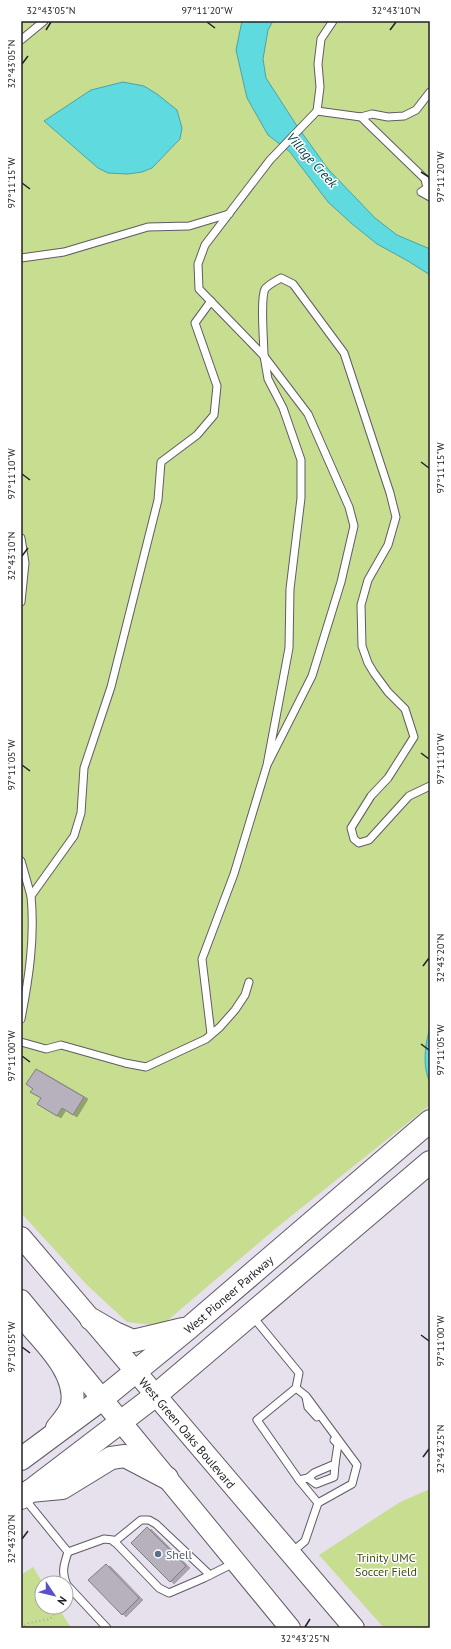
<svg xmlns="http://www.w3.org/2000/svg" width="451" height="1649" viewBox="0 0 451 1649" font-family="'PT Sans',sans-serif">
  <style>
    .green { fill: #c7de91 }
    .water { fill: #5fdadf; stroke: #4da2a7 }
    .building { fill: #b7b0bd; stroke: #807a85; filter: url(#shadow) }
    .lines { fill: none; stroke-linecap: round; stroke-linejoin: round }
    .lane-casing { stroke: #605a65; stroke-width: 9 }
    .secondary-casing { stroke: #605a65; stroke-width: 22 }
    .primary-casing { stroke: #605a65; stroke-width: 24 }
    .path { stroke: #a9a4ae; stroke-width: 2; stroke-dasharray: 1 3; stroke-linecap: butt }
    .lane { stroke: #fff; stroke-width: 7 }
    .secondary { stroke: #fff; stroke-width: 20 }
    .primary { stroke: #fff; stroke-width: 22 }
    .ticks { fill: none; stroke: #232125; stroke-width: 1.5 }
    .service-dot { fill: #5c6f8a; stroke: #fff; stroke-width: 1.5 }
    .labels { text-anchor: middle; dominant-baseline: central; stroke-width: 3; stroke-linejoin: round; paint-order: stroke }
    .street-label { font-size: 12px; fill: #232125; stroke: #fff }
    .service-label { font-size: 12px; fill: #4e5e75; stroke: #fff; text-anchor: start }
    .park-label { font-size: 12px; fill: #3d4c11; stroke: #fff }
    .water-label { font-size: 13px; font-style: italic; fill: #054043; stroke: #fff }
    .neatline { fill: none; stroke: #232125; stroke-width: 1.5 }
    .ticks-label { font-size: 10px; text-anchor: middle; fill: #232125 }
  </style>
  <defs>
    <filter id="shadow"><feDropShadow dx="4" dy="2" stdDeviation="0" flood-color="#0004"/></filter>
  </defs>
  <rect width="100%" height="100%" fill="#e7e0ed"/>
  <g class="green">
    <polygon points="21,21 430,21 430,1105 280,1225 161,1326 127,1322 87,1285 21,1213"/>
    <polygon points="430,1489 430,1628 384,1628 319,1555 400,1502"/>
    <polygon points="33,1567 43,1583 42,1583 42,1607 58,1607 71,1628 21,1628 21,1575"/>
  </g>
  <g class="water">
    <polygon points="242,21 273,21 268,30 263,59 266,78 297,126 328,169 375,218 397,235 430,249 430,275 408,261 377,244 351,223 328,202 290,152 268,135 247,98 236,50"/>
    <polygon points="123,82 144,86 157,94 177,110 182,128 180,139 152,168 142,172 128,174 108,173 98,168 44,121 91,90"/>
    <path d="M430,1027V1083C422,1065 425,1046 430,1027Z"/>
  </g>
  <g class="building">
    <polygon points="36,1069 84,1097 73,1115 62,1108 57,1116 37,1104 41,1098 30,1092 33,1089 26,1084"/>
    <polygon points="147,1527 186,1566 170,1582 131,1543"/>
    <polygon points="106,1564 139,1598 122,1615 88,1580"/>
  </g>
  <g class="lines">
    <defs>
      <g id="lane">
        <polyline points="21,40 44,21"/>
        <polyline points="317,111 320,87 318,64 321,39 333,21"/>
        <polyline points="361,117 372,114 388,117 404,116 416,110 430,92"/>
        <polyline points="430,189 427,188 421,192 430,197"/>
        <polyline points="21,258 64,252 148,227 189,226 229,214"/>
        <path d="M264,356C264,343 260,299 265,289C269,284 276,281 281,278L293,284L344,353L390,493L396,517L388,545L368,580L361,605L362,646L368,663L374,673L388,692L405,709L414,737L388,778L371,796L351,828L354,839L359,843L369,840L409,796L430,786"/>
        <polyline points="264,356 199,289 198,264 205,245 270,160 317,111 361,117 425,179 427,188"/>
        <polyline points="21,538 25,563 21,602"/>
        <polyline points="21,861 31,896"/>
        <path d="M21,1019C29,978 35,937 31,896L74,836L81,813L84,768L111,687L158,500L161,462L197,435L214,415L217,386L195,323L211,301"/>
        <polyline points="211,1034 202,959 234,874 267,765 312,676 341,582 354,526 349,507 308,414 264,356 268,379 283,408 301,460 301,498 290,589 289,648 267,765"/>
        <polyline points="21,1042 46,1049 61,1045 125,1063 146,1067 206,1039 220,1027 235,1010 245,995 249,982"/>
        <polyline points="253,1317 299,1373 296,1388 257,1420 299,1480 318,1503"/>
        <polyline points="306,1397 308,1407 317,1417"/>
        <polyline points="308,1478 316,1484 334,1477 335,1464"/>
        <polyline points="299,1480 308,1478 314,1473 335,1464 338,1444 334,1440"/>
        <path d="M24,1498L68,1552C64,1564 61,1573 67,1585L107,1628"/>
        <polyline points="114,1542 141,1520 149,1520 156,1524 210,1575"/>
        <polyline points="68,1552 104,1539 113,1540 159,1588 169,1593 204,1578 234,1563"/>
        <polyline points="291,1553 305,1541 318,1503 352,1484 357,1465 306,1396 296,1388"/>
      </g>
      <g id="secondary">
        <path id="s1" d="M21,1237L354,1628"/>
        <polyline points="21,1300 290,1628"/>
      </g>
      <g id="primary">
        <path d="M21,1315C41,1339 78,1371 72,1405C70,1413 62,1422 57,1428"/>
        <polyline points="91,1319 115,1333 133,1341 183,1329"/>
        <path id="s2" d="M21,1459L102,1399L190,1327L430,1121"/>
        <polyline points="30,1491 62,1488 111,1458 125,1456 167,1478"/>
        <polyline points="21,1498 156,1395 430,1162"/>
      </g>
    </defs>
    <use href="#lane" class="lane-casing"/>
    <use href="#secondary" class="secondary-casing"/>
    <use href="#primary" class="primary-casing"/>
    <polyline class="path" points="21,1628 29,1623 50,1619 60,1607"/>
    <use href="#lane" class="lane"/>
    <use href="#secondary" class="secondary"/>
    <use href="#primary" class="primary"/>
  </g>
  <path class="ticks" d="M207,22L215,28M46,30L51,22M390,30L396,22M22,64L28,56M421,172L429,177M22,183L30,189M421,462L429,468M22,474L30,480M22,556L28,548M421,753L429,759M22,765L30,771M423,966L429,958M421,1044L429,1050M22,1056L30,1062M421,1335L429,1341M22,1347L30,1353M423,1457L429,1449M22,1539L28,1531M305,1627L310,1619"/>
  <circle class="service-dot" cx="158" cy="1554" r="4"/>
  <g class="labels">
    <g class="street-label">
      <text stroke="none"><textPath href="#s2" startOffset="265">West Pioneer Parkway</textPath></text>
      <text stroke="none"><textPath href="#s1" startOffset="257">West Green Oaks Boulevard</textPath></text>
    </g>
    <g class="service-label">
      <text x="166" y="1554">Shell</text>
    </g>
    <g class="park-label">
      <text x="386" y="1557">Trinity UMC<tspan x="386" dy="14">Soccer Field</tspan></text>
    </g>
    <g class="water-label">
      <text transform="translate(312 160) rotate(48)">Village Creek</text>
    </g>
  </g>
  <rect width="451" height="1649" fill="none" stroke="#ffffff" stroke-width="44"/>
  <g transform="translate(54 1595) rotate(125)"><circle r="19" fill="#ffffff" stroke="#a7a6a8"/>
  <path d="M0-3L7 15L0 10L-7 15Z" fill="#5c50c8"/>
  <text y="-6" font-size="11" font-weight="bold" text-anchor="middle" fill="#232125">N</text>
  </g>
  <rect x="22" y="22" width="407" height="1605" class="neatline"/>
  <g class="ticks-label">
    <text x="51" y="14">32°43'05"N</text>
    <text x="207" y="14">97°11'20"W</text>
    <text x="396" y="14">32°43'10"N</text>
    <text transform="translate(11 64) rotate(-90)" y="4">32°43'05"N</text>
    <text transform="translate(440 177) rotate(-90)" y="4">97°11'20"W</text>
    <text transform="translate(11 183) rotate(-90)" y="4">97°11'15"W</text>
    <text transform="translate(440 468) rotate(-90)" y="4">97°11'15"W</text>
    <text transform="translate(11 474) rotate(-90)" y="4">97°11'10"W</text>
    <text transform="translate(11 556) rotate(-90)" y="4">32°43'10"N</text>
    <text transform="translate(440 759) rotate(-90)" y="4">97°11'10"W</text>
    <text transform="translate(11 765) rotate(-90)" y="4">97°11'05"W</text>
    <text transform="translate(440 958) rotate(-90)" y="4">32°43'20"N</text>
    <text transform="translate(440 1050) rotate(-90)" y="4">97°11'05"W</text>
    <text transform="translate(11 1056) rotate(-90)" y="4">97°11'00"W</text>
    <text transform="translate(440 1341) rotate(-90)" y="4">97°11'00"W</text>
    <text transform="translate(11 1347) rotate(-90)" y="4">97°10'55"W</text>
    <text transform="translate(440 1449) rotate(-90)" y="4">32°43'25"N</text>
    <text transform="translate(11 1539) rotate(-90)" y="4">32°43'20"N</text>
    <text x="305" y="1642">32°43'25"N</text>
  </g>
</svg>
